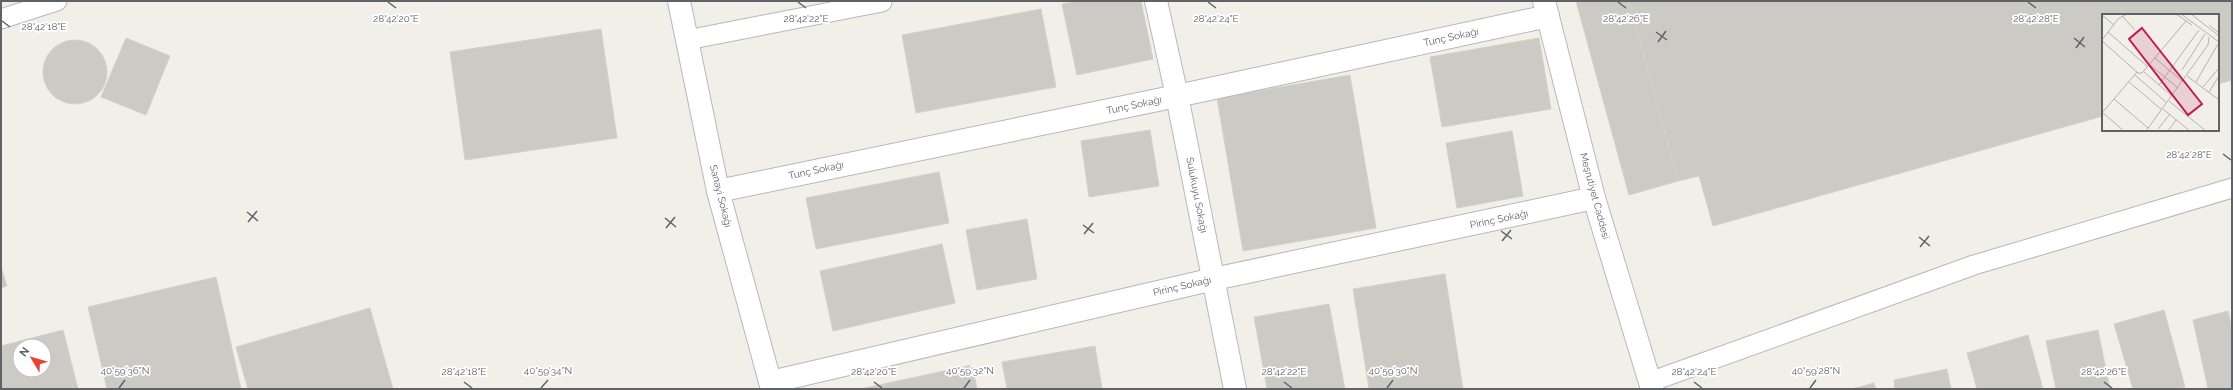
<svg xmlns="http://www.w3.org/2000/svg" width="2233" height="390" viewBox="0 0 2233 390" font-family="Raleway,sans-serif">
  <style>
    .building { fill: #cccac5; stroke: #d6d1c6; fill-rule: evenodd }
    .lines { fill: none; stroke-linecap: round; stroke-linejoin: round }
    .lane-casing { stroke: #b5b8bc; stroke-width: 21 }
    .street-casing { stroke: #b5b8bc; stroke-width: 24 }
    .secondary-casing { stroke: #b6babf; stroke-width: 24 }
    .lane { stroke: #fff; stroke-width: 19 }
    .street { stroke: #fff; stroke-width: 22 }
    .secondary { stroke: #fff; stroke-width: 22 }
    .ticks { fill: none; stroke: #5f6368; stroke-width: 1.5 }
    .labels { text-anchor: middle; dominant-baseline: central; stroke-width: 3.5; stroke-linejoin: round; paint-order: stroke }
    .street-label { font-size: 10px; fill: #5f6368; stroke: #fff }
    .inset-road { fill: none; stroke: #b3b3b1; stroke-width: 1 }
    .view { fill: #c2185b; fill-opacity: 0.15; stroke: #c2185b; stroke-width: 2 }
    .inset-edge { fill: none; stroke: #5f6368; stroke-width: 2 }
    .ticks-label { font-size: 10px; text-anchor: middle; fill: #5f6368; stroke: #fff; stroke-width: 3.5; stroke-linejoin: round; paint-order: stroke }
  </style>
  <rect width="100%" height="100%" fill="#f1efe8"/>
  <g class="building">
    <polygon points="1077,1 1141,1 1153,59 1077,75 1062,4"/>
    <polygon points="1576,1 1629,1 1678,181 1629,195"/>
    <polygon points="1629,1 2232,1 2232,80 2218,84 2218,15 2103,15 2103,116 1713,226 1699,176 1678,181"/>
    <polygon points="1041,9 1056,87 916,113 902,35"/>
    <polygon points="601,29 617,138 465,160 450,52"/>
    <polygon points="126,38 170,56 146,115 101,97"/>
    <polygon points="1539,38 1551,109 1442,127 1430,57"/>
    <circle cx="75" cy="72" r="32"/>
    <polygon points="1350,75 1376,228 1243,251 1217,98"/>
    <polygon points="1150,130 1159,186 1089,197 1081,141"/>
    <polygon points="1512,131 1523,196 1457,208 1446,143"/>
    <polygon points="939,172 949,223 816,249 806,198"/>
    <polygon points="1027,219 1037,279 977,290 966,230"/>
    <polygon points="942,244 955,303 833,331 820,271"/>
    <polygon points="1,267 7,286 1,288"/>
    <polygon points="1445,274 1463,389 1369,389 1353,289"/>
    <polygon points="216,277 241,389 107,389 88,307"/>
    <polygon points="1329,304 1345,389 1267,389 1254,317"/>
    <polygon points="370,308 393,389 248,389 236,347"/>
    <polygon points="2164,310 2185,387 2178,389 2133,389 2114,324"/>
    <polygon points="2228,311 2232,329 2232,389 2208,389 2193,320"/>
    <path d="M63,330L78,389H1V346ZM20,346H44V370H20Z"/>
    <polygon points="2098,330 2110,389 2056,389 2046,341"/>
    <polygon points="2028,335 2043,389 1977,389 1967,353"/>
    <polygon points="1095,346 1102,389 1007,389 1002,362"/>
    <polygon points="972,365 977,389 860,389"/>
    <polygon points="1947,369 1951,389 1895,389 1894,380"/>
    <polygon points="1874,383 1876,389 1852,389"/>
  </g>
  <g class="lines">
    <defs>
      <g id="lane">
        <polyline points="1,19 57,1"/>
        <polyline points="687,40 882,2"/>
        <polyline points="1650,382 1974,265 2232,188"/>
      </g>
      <g id="street">
        <polyline points="679,1 718,191 772,389"/>
        <polyline points="1156,1 1177,96 1235,389"/>
        <polyline points="718,191 1177,96 1548,16"/>
        <polyline points="771,382 1214,279 1594,198"/>
      </g>
      <polyline id="secondary" points="1544,1 1594,198 1652,389"/>
    </defs>
    <use href="#lane" class="lane-casing"/>
    <use href="#street" class="street-casing"/>
    <use href="#secondary" class="secondary-casing"/>
    <use href="#lane" class="lane"/>
    <use href="#street" class="street"/>
    <use href="#secondary" class="secondary"/>
  </g>
  <path class="ticks" d="M388,2L396,8M798,2L806,8M1208,2L1216,8M1618,2L1626,8M2028,2L2036,8M2,21L10,27M1656,32L1667,40M2074,38L2085,47M1658,42L1666,31M2076,48L2084,37M2223,154L2231,160M247,212L258,221M665,218L676,227M248,222L257,211M1083,225L1094,233M666,228L675,217M1501,231L1512,239M1084,234L1093,223M1919,237L1930,246M1502,241L1511,230M1920,247L1929,236M464,382L472,388M874,382L882,388M1284,382L1292,388M1694,382L1702,388M2104,382L2112,388M119,388L125,380M541,388L548,380M964,388L970,380M1387,388L1393,380M1810,388L1816,380"/>
  <g class="labels">
    <g class="street-label">
      <text transform="translate(1451 37) rotate(-12)">Tunç Sokağı</text>
      <text transform="translate(1134 105) rotate(-12)">Tunç Sokağı</text>
      <text transform="translate(816 170) rotate(-12)">Tunç Sokağı</text>
      <text transform="translate(1197 195) rotate(79)">Sulukuyu Sokağı</text>
      <text transform="translate(721 196) rotate(76)">Sanayi Sokağı</text>
      <text transform="translate(1595 196) rotate(75)">Meşrutiyet Caddesi</text>
      <text transform="translate(1499 219) rotate(-12)">Pirinç Sokağı</text>
      <text transform="translate(1182 286) rotate(-13)">Pirinç Sokağı</text>
    </g>
  </g>
  <g transform="translate(2102 14)">
    <rect width="117" height="117" fill="#f1efe8"/>
    <path class="inset-road" d="M74,0L90,11M79,0L117,28M89,0L117,22M0,1L12,11M21,3L33,16M107,11L117,19M6,18L46,53M0,26L16,5L25,0M0,27L36,59H40L84,7M53,44L80,67M48,51L76,74M80,56L103,20M42,58L70,82M33,61L65,89M85,62L117,86M27,68L60,96M94,68L116,30M57,71L97,16M101,73L117,54M107,78L117,62M12,85L46,114M67,87L104,117M61,95L88,117M0,99L35,58M1,99L22,117M56,115L68,100M44,117L106,31L107,23M66,117L74,106"/>
    <path class="view" d="M40,14L100,90L86,101L27,25Z"/>
    <rect width="117" height="117" class="inset-edge"/>
  </g>
  <g class="ticks-label">
    <text x="396" y="22">28°42'20"E</text>
    <text x="806" y="22">28°42'22"E</text>
    <text x="1216" y="22">28°42'24"E</text>
    <text x="1626" y="22">28°42'26"E</text>
    <text x="2036" y="22">28°42'28"E</text>
    <text x="44" y="30">28°42'18"E</text>
    <text x="2189" y="158">28°42'28"E</text>
    <text x="125" y="374">40°59'36"N</text>
    <text x="548" y="374">40°59'34"N</text>
    <text x="970" y="374">40°59'32"N</text>
    <text x="1393" y="374">40°59'30"N</text>
    <text x="1816" y="374">40°59'28"N</text>
    <text x="464" y="375">28°42'18"E</text>
    <text x="874" y="375">28°42'20"E</text>
    <text x="1284" y="375">28°42'22"E</text>
    <text x="1694" y="375">28°42'24"E</text>
    <text x="2104" y="375">28°42'26"E</text>
  </g>
  <rect width="2233" height="390" fill="none" stroke="#5f6368" stroke-width="4"/>
  <g transform="translate(32 358) rotate(308)"><circle r="19" fill="#ffffff" stroke="#bfc1c3"/>
  <path d="M0-3L7 15L0 10L-7 15Z" fill="#ea4335"/>
  <text y="-6" font-size="11" font-weight="bold" text-anchor="middle" fill="#5f6368">N</text>
  </g>
</svg>
